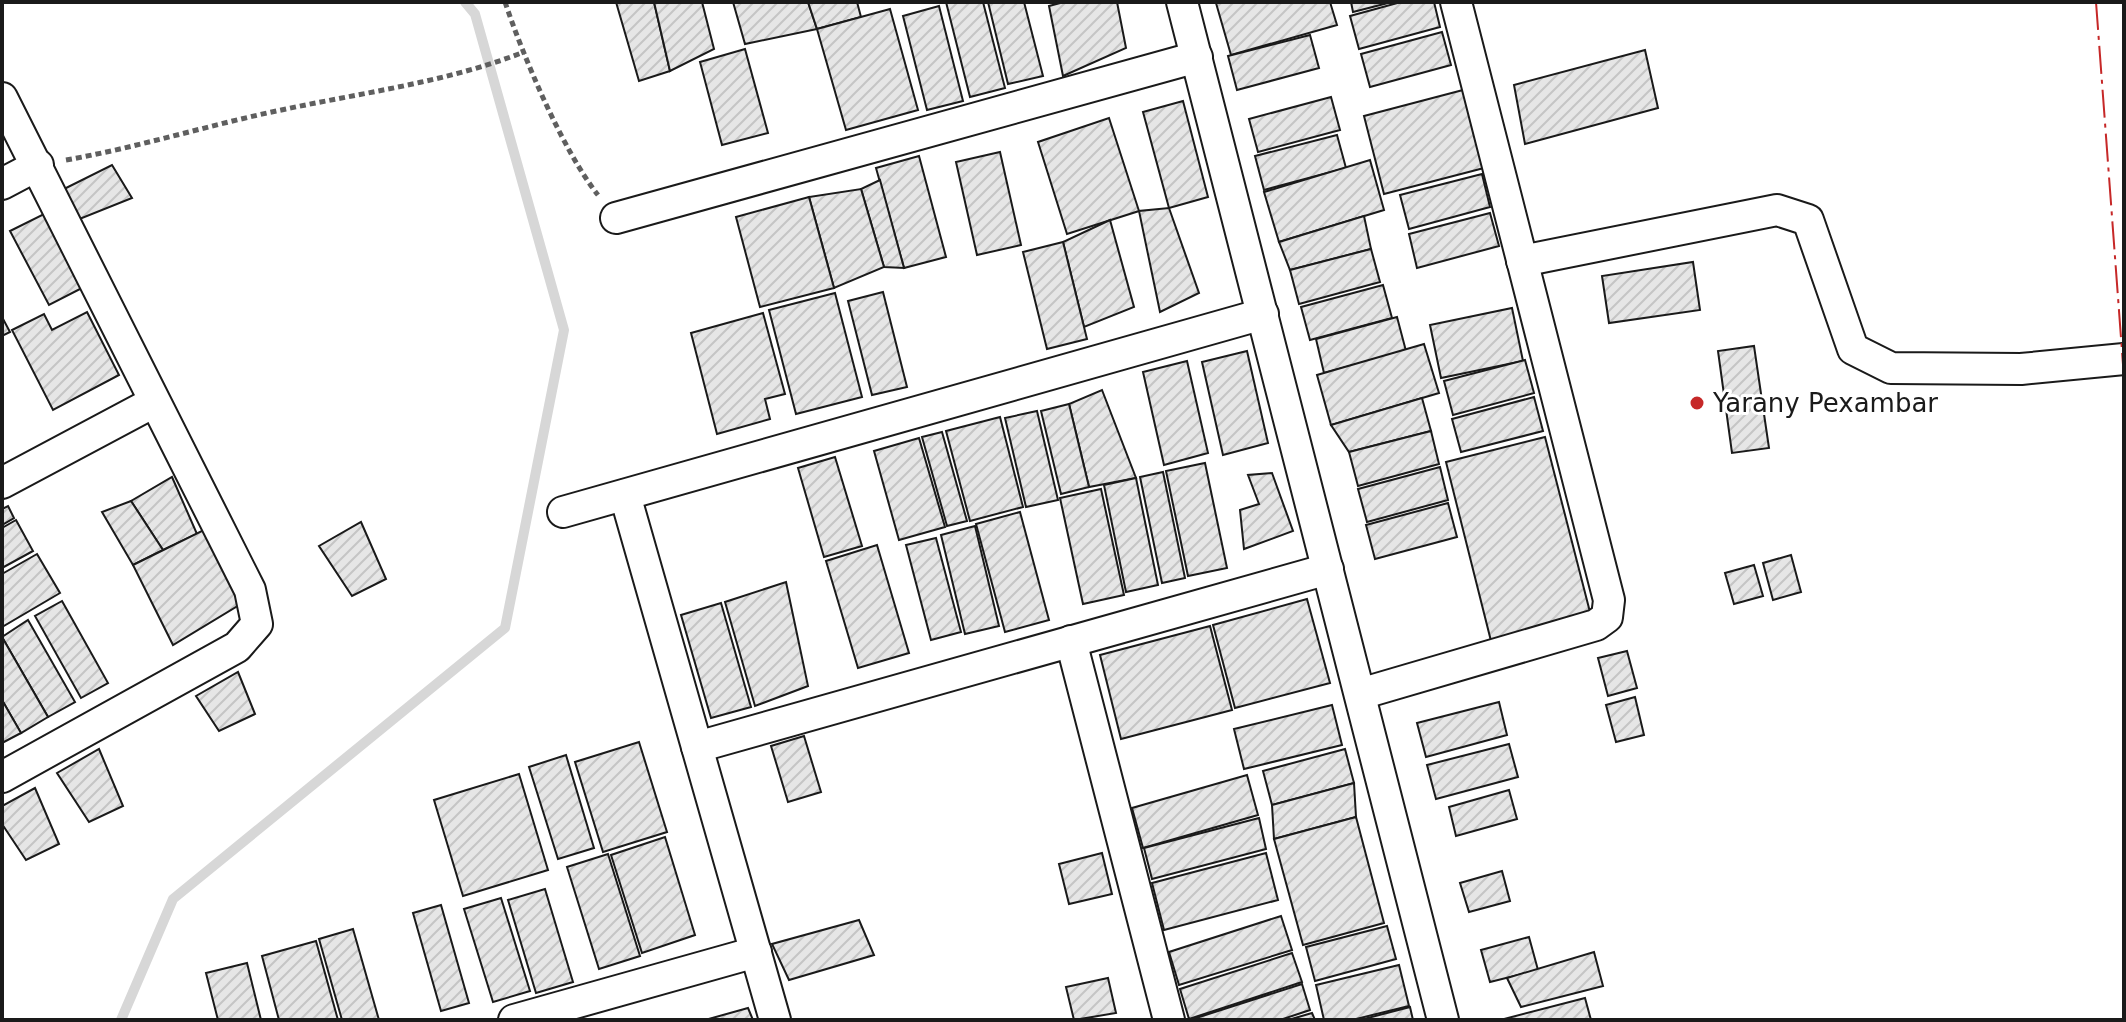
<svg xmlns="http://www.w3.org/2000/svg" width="2126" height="1022" viewBox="0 0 2126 1022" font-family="'DejaVu Sans',sans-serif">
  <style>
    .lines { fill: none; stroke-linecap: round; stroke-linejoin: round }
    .stream { stroke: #d7d7d7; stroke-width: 10 }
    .building { fill: url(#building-hatch); stroke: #1a1a1a; stroke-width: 2 }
    .minor-casing { stroke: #1a1a1a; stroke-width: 34 }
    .path { stroke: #5f5f5f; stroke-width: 5; stroke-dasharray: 6 4; stroke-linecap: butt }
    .minor { stroke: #fff; stroke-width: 30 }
    .power { stroke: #c62828; stroke-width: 2; stroke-dasharray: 28 6 4 6; stroke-linecap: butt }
    .poi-dot { fill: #c62828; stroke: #fff; stroke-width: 3 }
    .labels { text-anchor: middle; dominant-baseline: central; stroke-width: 6; stroke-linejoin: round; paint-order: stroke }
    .poi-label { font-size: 26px; fill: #1a1a1a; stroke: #fff; text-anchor: start }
  </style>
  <defs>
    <pattern id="building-hatch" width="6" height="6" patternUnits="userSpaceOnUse" patternTransform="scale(2)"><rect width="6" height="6" fill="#e6e6e6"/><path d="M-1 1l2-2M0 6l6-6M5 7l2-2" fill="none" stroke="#c5c5c5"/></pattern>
  </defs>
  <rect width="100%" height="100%" fill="#fff"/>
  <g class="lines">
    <polyline class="stream" points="121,1020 173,899 505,628 564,330 475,14 465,2"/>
  </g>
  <g class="building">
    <polygon points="616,2 654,2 670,71 639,81"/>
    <polygon points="654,2 702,2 714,49 670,71"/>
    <polygon points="733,2 808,2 817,29 745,44"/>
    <polygon points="808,2 857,2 861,17 817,29"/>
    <polygon points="946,2 983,2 1005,88 970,97"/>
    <polygon points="988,2 1024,2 1043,76 1008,84"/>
    <polygon points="1064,2 1117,2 1126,48 1063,76 1049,6"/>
    <polygon points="1330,2 1337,25 1231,55 1216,3"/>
    <polygon points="1351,2 1392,2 1353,12"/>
    <polygon points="1401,2 1434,2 1440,27 1359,49 1350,16"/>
    <polygon points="939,6 963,101 927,110 903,16"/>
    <polygon points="890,9 918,110 846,130 817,29"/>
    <polygon points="1442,32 1451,65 1370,87 1361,54"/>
    <polygon points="1310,35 1319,68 1237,90 1228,56"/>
    <polygon points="745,49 768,133 722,145 700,62"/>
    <polygon points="1645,50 1658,108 1525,144 1514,85"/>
    <polygon points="1463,90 1484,168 1384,194 1364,116"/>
    <polygon points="1331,97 1340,130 1258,152 1249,119"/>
    <polygon points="1183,101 1208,197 1169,208 1143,112"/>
    <polygon points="1109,118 1139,211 1067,234 1038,142"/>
    <polygon points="1337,135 1346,168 1264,190 1255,156"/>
    <polygon points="1000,152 1021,245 977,255 956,162"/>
    <polygon points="919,156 946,257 904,268 876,168"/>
    <polygon points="1370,160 1384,210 1279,242 1264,192"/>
    <polygon points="112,165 132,198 77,220 60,191"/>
    <polygon points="1482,174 1490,207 1409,229 1400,195"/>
    <polygon points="880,180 904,268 884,267 861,189"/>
    <polygon points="861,189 884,267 834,288 809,197"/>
    <polygon points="809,197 834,288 760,307 736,217"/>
    <polygon points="1169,208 1199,293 1160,312 1139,211"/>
    <polygon points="1490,213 1499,246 1417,268 1409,234"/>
    <polygon points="44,214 82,288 49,305 10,231"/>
    <polygon points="1364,216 1371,249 1290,270 1279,242"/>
    <polygon points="1110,220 1134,307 1084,327 1063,242"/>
    <polygon points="1063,242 1087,339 1047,349 1023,252"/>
    <polygon points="1371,249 1380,282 1299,304 1290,270"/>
    <polygon points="1693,262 1700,310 1609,323 1602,276"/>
    <polygon points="1383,285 1392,318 1310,340 1301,307"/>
    <polygon points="883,292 907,387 872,395 848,301"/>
    <polygon points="835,293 862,397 796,414 769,310"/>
    <polygon points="1512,308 1523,361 1441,378 1430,325"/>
    <polygon points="87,312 119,375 53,410 12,330 44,314 52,330"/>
    <polygon points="763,313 785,394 765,399 770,419 717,434 691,333"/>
    <polygon points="2,317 10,332 2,336"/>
    <polygon points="1397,317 1406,351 1324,373 1316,339"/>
    <polygon points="1424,344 1439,393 1331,425 1317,375"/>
    <polygon points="1754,346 1769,448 1732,453 1718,351"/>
    <polygon points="1247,351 1268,443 1223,455 1202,362"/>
    <polygon points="1525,360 1534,393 1453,415 1444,381"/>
    <polygon points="1187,361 1208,453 1164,465 1143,372"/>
    <polygon points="1102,390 1136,478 1089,487 1069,404"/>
    <polygon points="1534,397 1543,431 1461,452 1452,419"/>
    <polygon points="1422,398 1431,431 1349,452 1331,425"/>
    <polygon points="1069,404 1089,487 1061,494 1041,411"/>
    <polygon points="1037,411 1058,500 1026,507 1005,418"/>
    <polygon points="1000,417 1023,507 970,521 946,431"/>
    <polygon points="1431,431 1439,464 1358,486 1349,452"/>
    <polygon points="942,432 967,521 947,526 922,437"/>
    <polygon points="1545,437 1591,616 1491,641 1446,462"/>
    <polygon points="919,438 945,527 899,540 874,451"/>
    <polygon points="835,457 862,546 824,557 798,468"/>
    <polygon points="1205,463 1227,568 1188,576 1166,471"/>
    <polygon points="1440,467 1448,500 1367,522 1358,489"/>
    <polygon points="1163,472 1185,578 1162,583 1140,477"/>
    <polygon points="1272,473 1293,531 1244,549 1240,510 1259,504 1248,475"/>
    <polygon points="172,477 197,534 163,550 131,501"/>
    <polygon points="1136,478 1158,585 1126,592 1104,485"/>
    <polygon points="1101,489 1124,595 1083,604 1060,498"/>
    <polygon points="131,501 163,550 133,565 102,512"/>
    <polygon points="1448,503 1457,537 1375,559 1366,525"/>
    <polygon points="8,506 14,518 2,525 2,509"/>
    <polygon points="1020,512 1049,620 1005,632 976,524"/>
    <polygon points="16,520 33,551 2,568 2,528"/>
    <polygon points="222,521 259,593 173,645 133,565"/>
    <polygon points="361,522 386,579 352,596 319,546"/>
    <polygon points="975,526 999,626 965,634 941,535"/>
    <polygon points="936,538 961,632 931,640 906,545"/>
    <polygon points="877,545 909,653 858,668 826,561"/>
    <polygon points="37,554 60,593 2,627 2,574"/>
    <polygon points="1791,555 1801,592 1773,600 1763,563"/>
    <polygon points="1754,565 1763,596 1734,604 1725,573"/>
    <polygon points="786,582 808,686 755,706 725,602"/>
    <polygon points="1307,599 1330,683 1235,708 1213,625"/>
    <polygon points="62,601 108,683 81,698 35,616"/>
    <polygon points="721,603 751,707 711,718 681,615"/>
    <polygon points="28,620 75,702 48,717 2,637"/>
    <polygon points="1210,626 1232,710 1121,739 1100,655"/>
    <polygon points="2,637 48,717 21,733 2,700"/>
    <polygon points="1627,651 1637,688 1608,696 1598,658"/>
    <polygon points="238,672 255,714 219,731 196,696"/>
    <polygon points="1635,697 1644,735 1616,742 1606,705"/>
    <polygon points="2,700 21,733 2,743"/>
    <polygon points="1499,702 1507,735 1426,757 1417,723"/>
    <polygon points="1332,705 1342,745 1244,769 1234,729"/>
    <polygon points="804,736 821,792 788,802 771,746"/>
    <polygon points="639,742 667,832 603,852 575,762"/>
    <polygon points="1509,744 1518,777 1436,799 1427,765"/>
    <polygon points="99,749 123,806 89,822 57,773"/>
    <polygon points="1345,749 1354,783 1272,805 1263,771"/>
    <polygon points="566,755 594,848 558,859 529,767"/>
    <polygon points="519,774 548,870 463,896 434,800"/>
    <polygon points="1247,775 1258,815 1143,848 1132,808"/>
    <polygon points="1354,783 1356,817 1274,839 1272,805"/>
    <polygon points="35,788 59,844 26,860 2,824 2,806"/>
    <polygon points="1509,790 1517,819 1456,836 1449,807"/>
    <polygon points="1356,817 1384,923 1303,945 1274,839"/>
    <polygon points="1259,818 1266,849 1152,879 1144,848"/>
    <polygon points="665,837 695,935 642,953 611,855"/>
    <polygon points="1102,853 1112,894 1069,904 1059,864"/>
    <polygon points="1266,853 1278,900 1164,930 1152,883"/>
    <polygon points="608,854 640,956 599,969 567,867"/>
    <polygon points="1502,871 1510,901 1469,912 1460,883"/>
    <polygon points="545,889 573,982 536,993 508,900"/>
    <polygon points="501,898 530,991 493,1002 464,909"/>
    <polygon points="441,905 469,1003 441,1011 413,913"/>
    <polygon points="1281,916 1292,950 1179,985 1169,952"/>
    <polygon points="859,920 874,955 789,980 772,944"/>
    <polygon points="1387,926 1396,959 1315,981 1306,947"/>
    <polygon points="353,929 379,1020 342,1020 319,939"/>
    <polygon points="1529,937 1538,970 1490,982 1481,950"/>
    <polygon points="316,941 338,1020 279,1020 262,956"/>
    <polygon points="1594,952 1603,986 1521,1007 1507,978"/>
    <polygon points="1292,953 1302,982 1189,1019 1180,989"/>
    <polygon points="247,963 261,1020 218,1020 206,973"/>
    <polygon points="1399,965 1409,1006 1352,1020 1324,1020 1316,985"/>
    <polygon points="1108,978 1116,1013 1074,1020 1066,987"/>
    <polygon points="1302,984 1310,1010 1280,1020 1190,1020"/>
    <polygon points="1585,998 1591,1020 1504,1020 1504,1019"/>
    <polygon points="1410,1007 1413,1020 1360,1020"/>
    <polygon points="748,1008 753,1020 705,1020"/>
    <polygon points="1312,1013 1315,1020 1288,1020"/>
  </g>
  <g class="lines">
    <defs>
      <g id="minor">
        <polyline points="1182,2 1443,1020"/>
        <polyline points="2,98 250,590 257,624 237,647 2,777"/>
        <polyline points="2,184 38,165"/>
        <polyline points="616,218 1197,57"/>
        <polyline points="1522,261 1777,210 1808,220 1853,349 1891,368 2021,369 2124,359"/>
        <polyline points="2,483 154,402"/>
        <polyline points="625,495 775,1020"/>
        <polyline points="563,512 1263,314"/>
        <polyline points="1071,641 1169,1020"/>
        <polyline points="1360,694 1596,625 1607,617 1609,600 1456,2"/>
        <polyline points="697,747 1328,569"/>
        <polyline points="514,1020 756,952"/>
      </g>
    </defs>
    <use href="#minor" class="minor-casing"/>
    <g class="path">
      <path d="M505,2C523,56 563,151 598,195"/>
      <path d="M66,160C140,147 212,124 286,109C366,92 447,82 524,52"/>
    </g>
    <use href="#minor" class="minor"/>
    <polyline class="power" points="2096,2 2124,378"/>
  </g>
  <circle class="poi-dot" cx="1697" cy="403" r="8"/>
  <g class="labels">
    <g class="poi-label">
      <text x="1713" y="403">Yarany Pexambar</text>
    </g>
  </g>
  <rect width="2126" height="1022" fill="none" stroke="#1a1a1a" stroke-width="8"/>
</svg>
